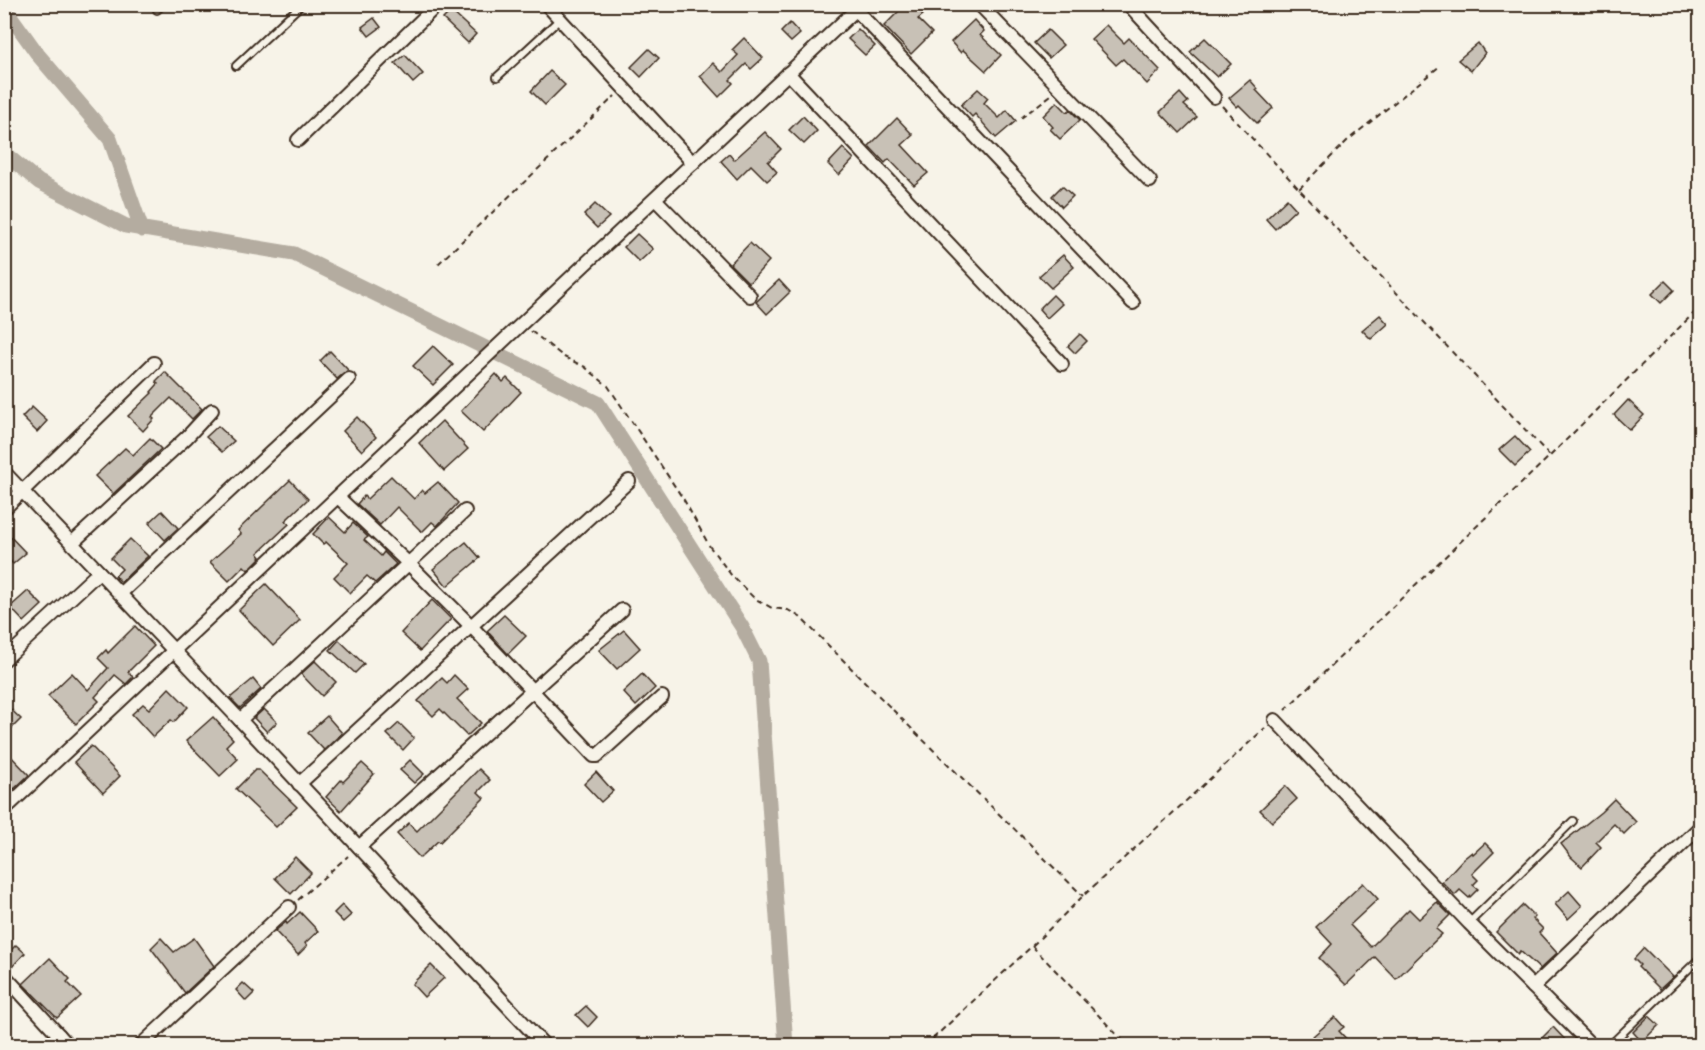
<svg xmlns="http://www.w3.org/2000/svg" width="1705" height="1050" viewBox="0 0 1705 1050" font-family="Dekko,sans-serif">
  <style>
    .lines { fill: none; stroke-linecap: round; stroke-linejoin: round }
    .canal { stroke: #b4aca0; stroke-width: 15 }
    .building { fill: #c8c1b6; stroke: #3b2a1e; stroke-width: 1.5 }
    .service-casing { stroke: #3b2a1e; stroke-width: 10 }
    .minor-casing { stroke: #3b2a1e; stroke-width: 16 }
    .path { stroke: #3b2a1e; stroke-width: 2; stroke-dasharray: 6 4.5; stroke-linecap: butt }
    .service { stroke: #f7f3e8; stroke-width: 6 }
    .minor { stroke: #f7f3e8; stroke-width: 12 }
  </style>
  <rect width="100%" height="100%" fill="#f7f3e8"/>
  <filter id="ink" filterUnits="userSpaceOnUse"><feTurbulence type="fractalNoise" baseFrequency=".0167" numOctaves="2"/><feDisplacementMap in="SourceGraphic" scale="12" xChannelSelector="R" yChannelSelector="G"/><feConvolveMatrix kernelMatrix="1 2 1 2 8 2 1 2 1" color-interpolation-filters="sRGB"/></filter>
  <g filter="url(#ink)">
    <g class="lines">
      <g class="canal">
        <polyline points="4,7 39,56 110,139 142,230"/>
        <polyline points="4,153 39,182 126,226 294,254 598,403 742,627 759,661 786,1046"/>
      </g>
    </g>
    <g class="building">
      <polygon points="906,4 914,4 923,15 918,19 932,33 911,54 884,26"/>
      <polygon points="451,11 476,34 468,43 443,19"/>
      <polygon points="374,18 381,27 369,36 362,27"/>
      <polygon points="974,20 984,31 980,35 1001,55 986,71 963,50 961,53 951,42"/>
      <polygon points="790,23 800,34 791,42 781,32"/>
      <polygon points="1106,25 1124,43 1129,38 1160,70 1147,84 1123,59 1116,65 1091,39"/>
      <polygon points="858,29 875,46 865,55 848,39"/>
      <polygon points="1048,30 1063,45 1049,58 1034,43"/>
      <polygon points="744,38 763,58 751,69 746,64 730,80 733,83 719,97 700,76 713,63 722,72 738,55 732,50"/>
      <polygon points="1205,38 1231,64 1217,77 1190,52"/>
      <polygon points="1478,43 1485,53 1471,71 1458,60"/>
      <polygon points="649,49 659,58 641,77 631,67"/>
      <polygon points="405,55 423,74 413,83 395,63"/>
      <polygon points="550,71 565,85 545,105 531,91"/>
      <polygon points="1250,80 1258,89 1256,90 1273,108 1257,123 1239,105 1237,107 1229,98"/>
      <polygon points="978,89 988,98 984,103 999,118 1007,110 1016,121 996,138 975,114 972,117 961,105"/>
      <polygon points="1180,93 1188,102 1184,105 1197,117 1180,133 1160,112"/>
      <polygon points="1057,102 1067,112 1070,110 1080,120 1060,139 1050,129 1053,127 1043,116"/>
      <polygon points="803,116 817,131 804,144 789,130"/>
      <polygon points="897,118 913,135 902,145 928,173 914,185 889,159 885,163 869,146"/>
      <polygon points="765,132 781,149 768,162 777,172 767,181 751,165 737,179 721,161 729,154 734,160"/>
      <polygon points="843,148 854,159 839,175 828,164"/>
      <polygon points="1062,186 1073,196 1062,207 1052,196"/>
      <polygon points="1287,199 1296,209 1275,229 1266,219"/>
      <polygon points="595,204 609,217 597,228 584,215"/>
      <polygon points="637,234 653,249 639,262 624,247"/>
      <polygon points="750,243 769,261 749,283 730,264"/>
      <polygon points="1063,255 1074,267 1051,288 1039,276"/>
      <polygon points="779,280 790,292 767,314 756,302"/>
      <polygon points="1665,281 1674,290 1661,303 1652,294"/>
      <polygon points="1053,295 1062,304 1047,318 1039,309"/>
      <polygon points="1380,315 1388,324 1371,339 1362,330"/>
      <polygon points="1080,334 1087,341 1075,353 1068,346"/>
      <polygon points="433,346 453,365 433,385 413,366"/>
      <polygon points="330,351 348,370 337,379 320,361"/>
      <polygon points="165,372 202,409 192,419 171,398 152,417 154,419 143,431 128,416 152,393 151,392 158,384 156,381"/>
      <polygon points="496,374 503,382 507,378 521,392 483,432 461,411"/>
      <polygon points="1628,400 1644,415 1630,430 1614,415"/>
      <polygon points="32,407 47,421 37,432 22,417"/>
      <polygon points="357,417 376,437 362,451 343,431"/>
      <polygon points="442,421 468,449 444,471 419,443"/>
      <polygon points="218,426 234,441 222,452 206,437"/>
      <polygon points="1515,436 1530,452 1515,466 1499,450"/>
      <polygon points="150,438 161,449 113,494 95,476 125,448 133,455"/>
      <polygon points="391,476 414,499 422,490 425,493 438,482 458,503 437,526 432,522 422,532 397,507 380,525 357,504 364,496 367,499"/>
      <polygon points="290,480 308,499 285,521 289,524 258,553 261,557 248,570 244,566 229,581 210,562 241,534 238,530"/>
      <polygon points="162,511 178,528 165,540 149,523"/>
      <polygon points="329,517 345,532 353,523 368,537 364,540 381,556 384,552 396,564 375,583 367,576 350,593 334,577 348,563 326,542 323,544 313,534"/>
      <polygon points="4,530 26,553 13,564 4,554"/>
      <polygon points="130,539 148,556 121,582 115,576 122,569 111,558"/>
      <polygon points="466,542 480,558 447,586 433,569"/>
      <polygon points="266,584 300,620 273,646 239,610"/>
      <polygon points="28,591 42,605 24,622 10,607"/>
      <polygon points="432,600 451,619 420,651 401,633"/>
      <polygon points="504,615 526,636 508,654 487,631"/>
      <polygon points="135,626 154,646 128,672 133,677 126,684 115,675 95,697 99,701 76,724 48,696 72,673 88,690 108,668 98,658 106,650 108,653"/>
      <polygon points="624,630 640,648 617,669 599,650"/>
      <polygon points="339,640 364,664 355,673 330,650"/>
      <polygon points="315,661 336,682 322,696 301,674"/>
      <polygon points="642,674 655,688 636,706 623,692"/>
      <polygon points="454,675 468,689 457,699 481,723 467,736 440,709 433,716 418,701 442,678 447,683"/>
      <polygon points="253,679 261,689 240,708 230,698"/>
      <polygon points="169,688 188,707 174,722 171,720 153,737 132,714 143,704 149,709"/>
      <polygon points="4,703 21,719 4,736"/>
      <polygon points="264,709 277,722 267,732 254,718"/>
      <polygon points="327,716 342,733 324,750 308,733"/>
      <polygon points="213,717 233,739 226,746 238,759 220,776 186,741"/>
      <polygon points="399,723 414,738 403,750 387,734"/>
      <polygon points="91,746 120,776 103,793 74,762"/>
      <polygon points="4,749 29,775 14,789 4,779"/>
      <polygon points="410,760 424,774 414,783 400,770"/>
      <polygon points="362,763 374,774 341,811 326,797 341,780 343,782"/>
      <polygon points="479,769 490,780 478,792 484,798 440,842 438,841 420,858 397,834 409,823 417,831"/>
      <polygon points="255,770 259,770 297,807 276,827 236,789"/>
      <polygon points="596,772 613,791 601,802 584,784"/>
      <polygon points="1285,786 1297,799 1272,822 1260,810"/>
      <polygon points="1614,799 1636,822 1624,834 1614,824 1596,842 1601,847 1582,867 1571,857 1561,844 1601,812"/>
      <polygon points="1485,843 1494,852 1472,874 1478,880 1473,885 1478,889 1469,898 1460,890 1455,895 1442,882 1462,860 1472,852 1473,854"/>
      <polygon points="295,857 311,873 291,894 275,878"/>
      <polygon points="1363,883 1378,899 1350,925 1371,947 1409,909 1419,919 1437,902 1450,915 1436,929 1442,934 1396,979 1375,957 1346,985 1319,958 1332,944 1316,927"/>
      <polygon points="1569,891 1582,906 1568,919 1555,904"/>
      <polygon points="342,905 351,915 343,922 334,913"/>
      <polygon points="1523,905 1535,917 1533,919 1543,929 1539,933 1557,953 1540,969 1520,951 1518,954 1496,932"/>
      <polygon points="300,912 318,931 305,943 307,946 298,955 275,931 286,922 287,924"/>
      <polygon points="161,938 174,952 194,938 214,966 185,993 151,948"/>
      <polygon points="16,945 25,953 10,969 4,967 4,957"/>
      <polygon points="1644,948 1673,977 1660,989 1638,967 1640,965 1634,959"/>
      <polygon points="50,958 70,979 67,982 81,996 57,1018 23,984"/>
      <polygon points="431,965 444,978 424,997 412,984"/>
      <polygon points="243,983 254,993 246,1001 236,990"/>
      <polygon points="586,1006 597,1017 588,1027 576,1015"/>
      <polygon points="1649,1016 1659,1025 1642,1042 1633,1032"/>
      <polygon points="1335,1017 1344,1027 1339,1031 1353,1046 1338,1046 1331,1039 1321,1046 1313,1036"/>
      <polygon points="1553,1027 1571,1046 1534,1046"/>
    </g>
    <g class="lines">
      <defs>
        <g id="service">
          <polyline points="157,10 163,4"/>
          <polyline points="236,66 302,4"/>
          <polyline points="497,77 560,19"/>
          <polyline points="1469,923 1573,821"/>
          <polyline points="1609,1046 1700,958"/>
        </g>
        <g id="minor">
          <polyline points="546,4 693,163"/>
          <polyline points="979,4 1150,181"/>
          <polyline points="1128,4 1214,97"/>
          <polyline points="856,10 1133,303"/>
          <polyline points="788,73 1062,364"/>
          <polyline points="298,140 438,4"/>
          <polyline points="655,199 750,296"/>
          <polyline points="4,472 240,720 545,1046"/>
          <polyline points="339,498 408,563 471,626 594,756 597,756 662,697"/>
          <polyline points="4,509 154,363"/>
          <polyline points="72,543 187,437 212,410"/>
          <polyline points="121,593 349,379"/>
          <polyline points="4,660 99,572"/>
          <polyline points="240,720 465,511"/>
          <polyline points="1275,720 1469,923 1592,1046"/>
          <polyline points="299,784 629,481"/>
          <polyline points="4,810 862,4"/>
          <polyline points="359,847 622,610"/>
          <polyline points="4,975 69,1046"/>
          <polyline points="1533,987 1700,827"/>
          <polyline points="48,1046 59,1035"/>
          <polyline points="140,1046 289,907"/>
        </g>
      </defs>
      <use href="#service" class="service-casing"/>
      <use href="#minor" class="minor-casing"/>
      <g class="path">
        <polyline points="1222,106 1299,189 1550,456"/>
        <polyline points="1021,118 1051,95"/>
        <polyline points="1299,189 1348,140 1440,66"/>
        <polyline points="438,264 615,96"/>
        <polyline points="531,331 564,357 585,367 608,386 684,500 710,547 732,576 754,598 772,608 788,610 800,617 917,734 1083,896"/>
        <polyline points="1285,710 1550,456 1700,307"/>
        <polyline points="298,900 348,856"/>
        <polyline points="1032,946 1128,1046"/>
        <polyline points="925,1046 1032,946 1083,896 1265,728"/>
      </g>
      <use href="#service" class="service"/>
      <use href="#minor" class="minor"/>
    </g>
  </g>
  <rect width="1705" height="1050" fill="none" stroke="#f7f3e8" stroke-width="24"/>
  <rect x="12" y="12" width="1681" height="1026" fill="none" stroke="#3b2a1e" stroke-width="2" filter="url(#ink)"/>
</svg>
